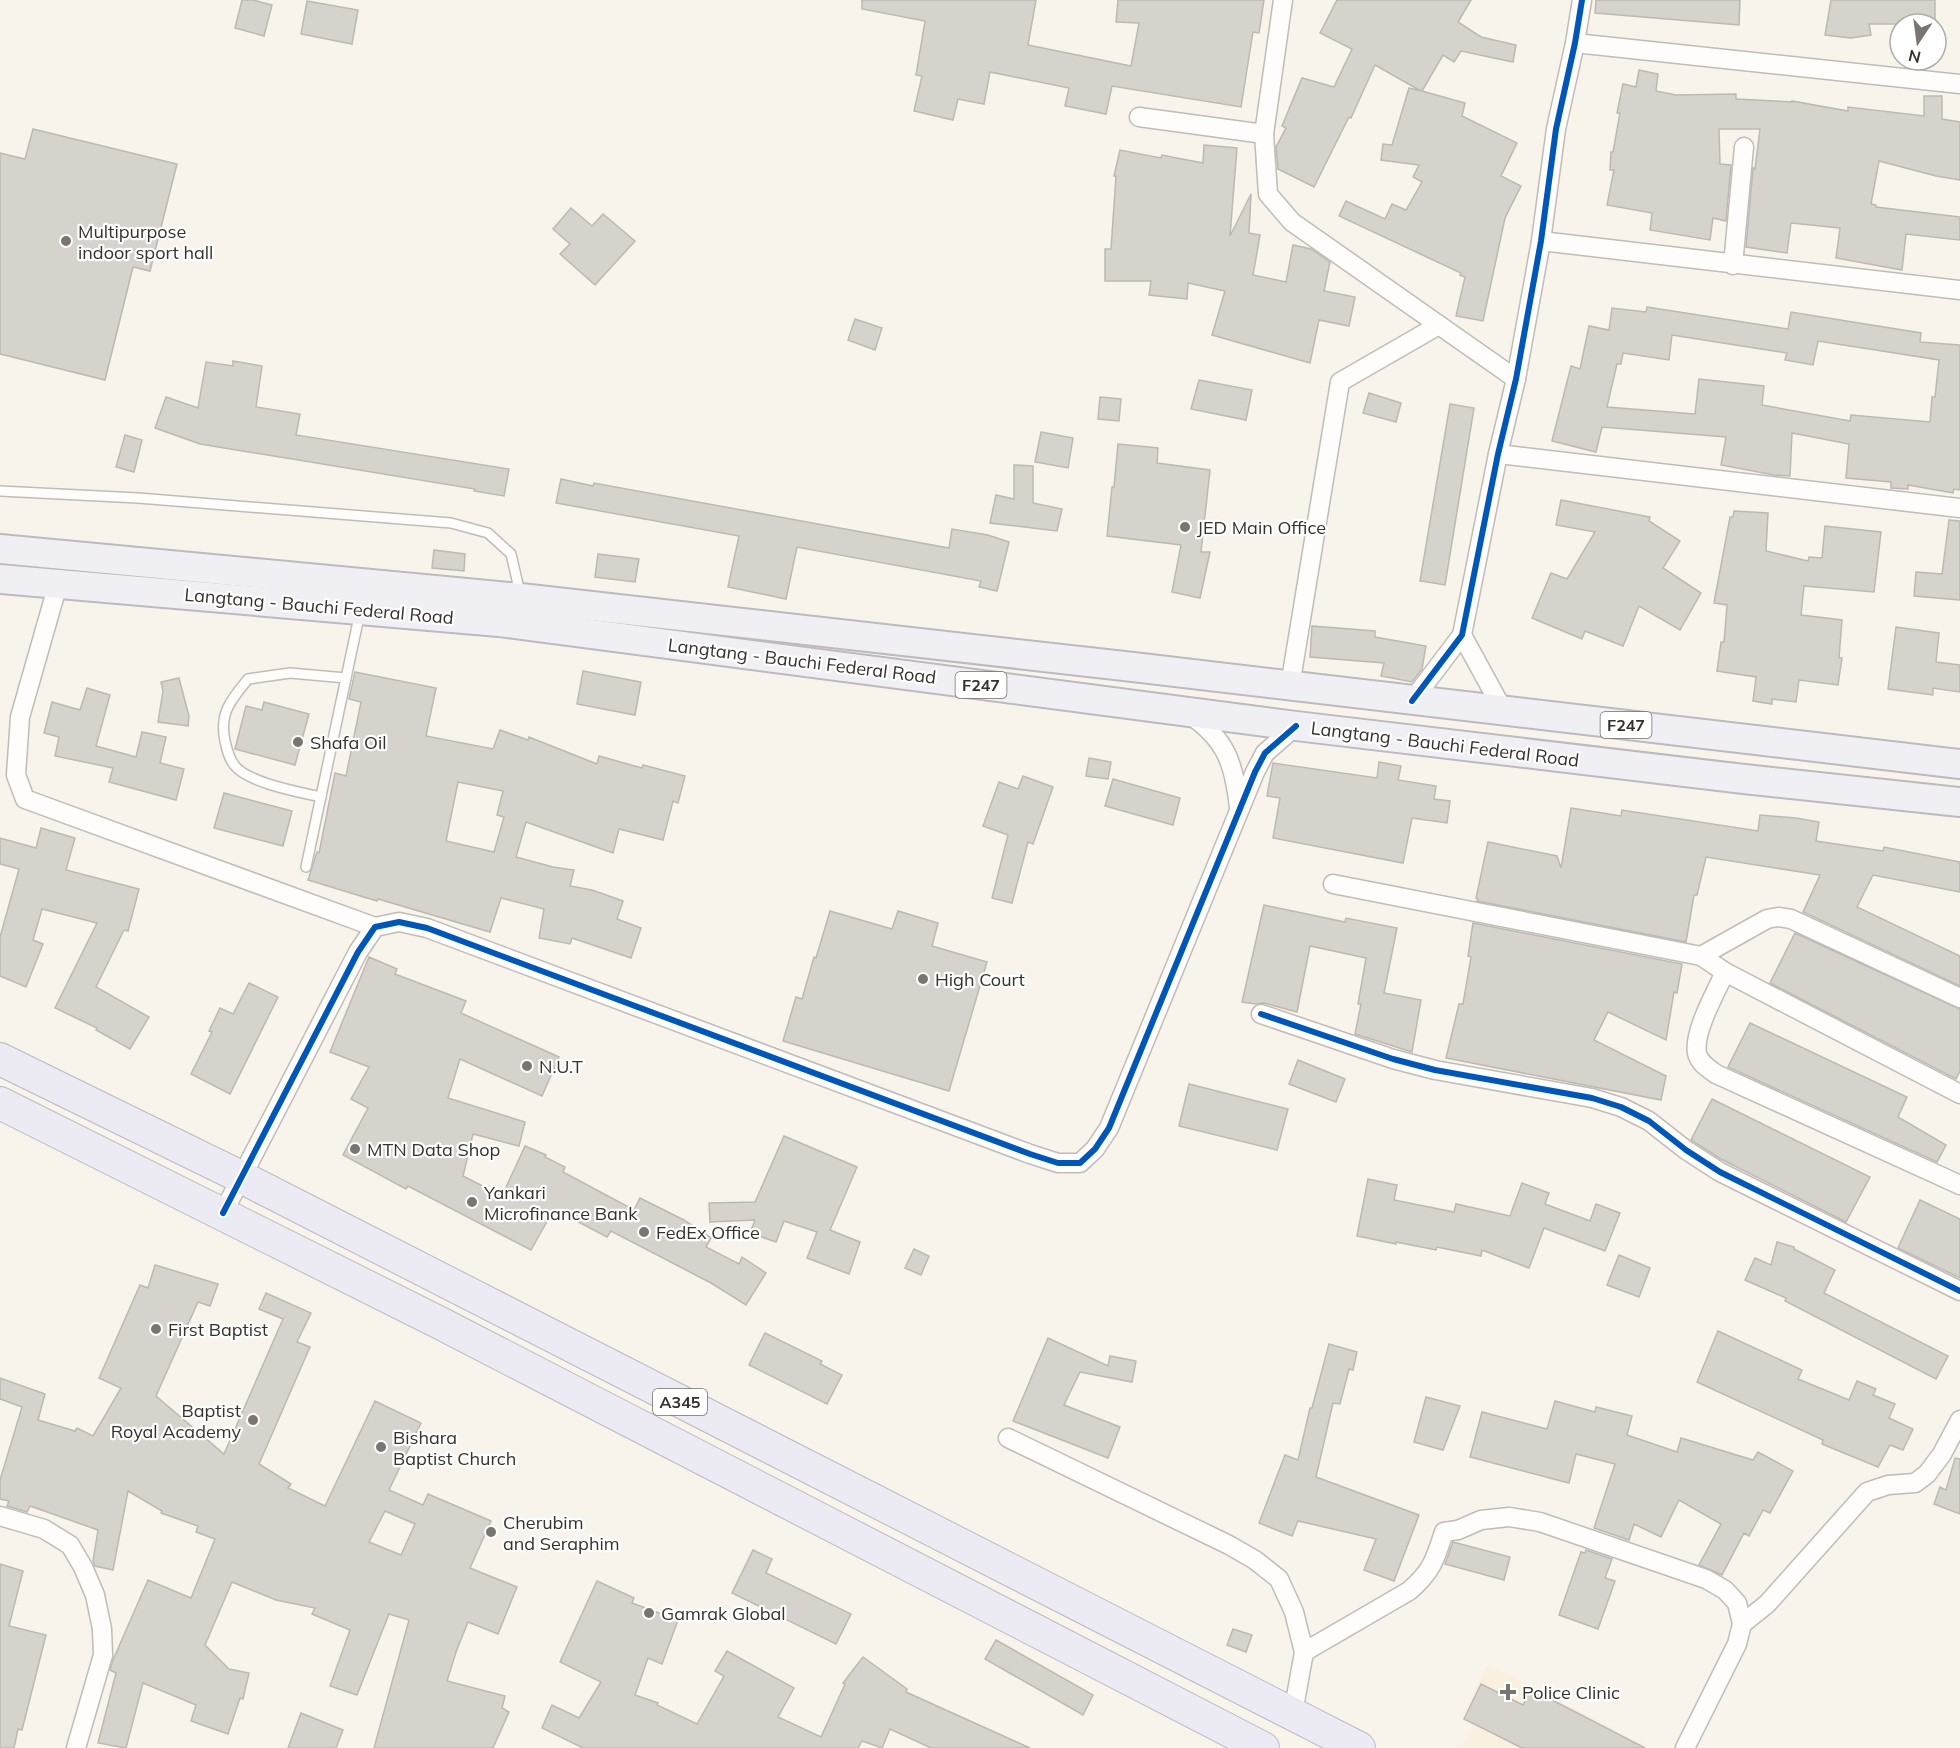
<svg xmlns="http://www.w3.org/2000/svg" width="1960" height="1748" viewBox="0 0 1960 1748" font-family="Mulish,sans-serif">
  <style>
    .built { fill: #faf0df }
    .building { fill: #d6d2cc; stroke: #bdb9b2; stroke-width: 1.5; fill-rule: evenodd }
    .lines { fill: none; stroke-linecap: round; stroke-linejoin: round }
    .service-casing { stroke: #c0bcb6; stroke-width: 12 }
    .minor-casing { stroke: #c0bcb6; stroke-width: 21 }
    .primary-casing { stroke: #bdb9bf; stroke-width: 32 }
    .trunk-casing { stroke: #bdb9bf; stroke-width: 34 }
    .service { stroke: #fefdfc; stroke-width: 9 }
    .minor { stroke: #fefdfc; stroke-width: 18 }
    .primary { stroke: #f0eff4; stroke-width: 28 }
    .trunk { stroke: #eceaf2; stroke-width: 32 }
    .cycleway-casing { stroke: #fff; stroke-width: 10 }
    .cycleway { stroke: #0057b8; stroke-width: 6 }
    .poi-dot { fill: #7a756e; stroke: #fff; stroke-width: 2 }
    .labels { text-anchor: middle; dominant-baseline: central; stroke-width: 4.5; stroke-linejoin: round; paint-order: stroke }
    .shield { fill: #fff; stroke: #726f6a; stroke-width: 1.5 }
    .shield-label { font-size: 16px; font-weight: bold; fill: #36312a }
    .poi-label { font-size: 18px; fill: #36312a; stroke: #fff; text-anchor: start }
    .street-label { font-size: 18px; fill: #36312a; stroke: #fff }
  </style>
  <rect width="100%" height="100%" fill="#f8f4ec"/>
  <polygon class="built" points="1488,1664 1647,1746 1645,1748 1461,1748 1472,1726 1460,1719"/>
  <g class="building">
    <polygon points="242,0 253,0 272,5 264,36 235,28"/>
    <polygon points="862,0 1036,0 1028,45 1131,66 1139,23 1116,22 1118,0 1264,0 1259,33 1253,32 1241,107 1112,86 1106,114 1065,106 1069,88 990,72 984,104 958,99 953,120 914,111 922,76 916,75 925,21 862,9"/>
    <polygon points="1337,0 1471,0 1458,22 1481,37 1516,45 1513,62 1461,51 1454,62 1443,55 1422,91 1465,103 1462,116 1517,143 1501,176 1521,186 1505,218 1483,321 1456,316 1465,277 1460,275 1461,273 1339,216 1346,201 1385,219 1392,204 1406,210 1422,182 1413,177 1419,165 1381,160 1383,144 1392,145 1409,88 1421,91 1375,65 1351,118 1349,117 1314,187 1278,169 1276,147 1286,128 1282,126 1302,78 1334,87 1352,49 1320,33"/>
    <polygon points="1596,0 1740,0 1739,25 1595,13"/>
    <polygon points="1831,0 1935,0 1935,24 1869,24 1871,35 1851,38 1825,35"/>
    <polygon points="307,1 358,10 352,44 301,34"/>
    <polygon points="1639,70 1658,74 1656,91 1676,95 1736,94 1736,99 1792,102 1792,101 1848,111 1848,107 1924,116 1924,96 1942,96 1942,119 1960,122 1960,180 1936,176 1879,161 1871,204 1876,205 1876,207 1960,217 1960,240 1906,234 1902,270 1836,258 1840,228 1791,223 1787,253 1746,247 1753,168 1755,169 1760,129 1719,129 1720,164 1731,165 1726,221 1713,218 1710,240 1650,230 1652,213 1607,205 1614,170 1610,170 1611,152 1613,152 1620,113 1617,113 1623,84 1636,87"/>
    <polygon points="33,129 177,164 150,271 133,267 105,380 0,354 0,153 25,159"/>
    <polygon points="1204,145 1237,148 1230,236 1251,194 1249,233 1260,235 1253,275 1286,282 1293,245 1311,249 1330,262 1324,291 1355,297 1349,326 1319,320 1310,363 1212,335 1225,291 1188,283 1187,299 1149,295 1151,281 1105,281 1105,249 1111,249 1116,176 1114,176 1120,150 1161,158 1162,155 1203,163"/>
    <polygon points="571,208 592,226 603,214 635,241 595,285 560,254 570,244 553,229"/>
    <path d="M1647,307L1788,329L1791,312L1921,333L1920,342L1960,345V490L1954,489L1953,493L1908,485V489L1891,488V482L1846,478L1849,444L1792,433L1790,476L1774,475L1721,465L1726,437L1602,427L1596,452L1552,441L1571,366L1580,369L1589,326L1609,330L1612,308L1646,312ZM1672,335L1787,353L1785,360L1813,365L1818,341L1939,360L1935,397H1932L1930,422L1851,415L1850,421L1762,405L1764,386L1699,379L1695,414L1607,407L1617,364H1621L1623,353L1669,360Z"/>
    <polygon points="855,319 882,328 875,350 848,340"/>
    <polygon points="233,361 262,366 256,407 300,414 296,435 509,469 504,496 474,491 475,489 200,444 155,428 166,397 198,408 206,362 233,366"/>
    <polygon points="1199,380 1252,390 1246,420 1191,409"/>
    <polygon points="1369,393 1401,403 1396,422 1363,413"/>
    <polygon points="1100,397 1121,399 1119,421 1098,419"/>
    <polygon points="1450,404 1474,408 1445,585 1420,581"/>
    <polygon points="1041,432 1073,438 1068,468 1035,462"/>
    <polygon points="125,435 142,440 134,472 116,467"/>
    <polygon points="1118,444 1158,448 1157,463 1210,470 1201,552 1210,552 1200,598 1172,592 1181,545 1107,536 1112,487 1114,487"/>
    <polygon points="1014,465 1033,466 1033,503 1062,509 1057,531 990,523 996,495 1014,499"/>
    <polygon points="561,479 593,486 594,483 949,548 952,529 988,535 1009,542 997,591 979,587 981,581 797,547 786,599 728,587 739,536 556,503"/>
    <polygon points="1561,500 1650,517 1649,521 1680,541 1663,568 1701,593 1680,630 1639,606 1623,646 1585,631 1582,639 1532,618 1551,573 1567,579 1595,532 1556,525"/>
    <polygon points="1734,511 1768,513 1766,551 1808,561 1809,557 1822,558 1825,526 1881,532 1874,592 1804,586 1801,615 1842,620 1839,658 1842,658 1838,685 1799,680 1796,702 1772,699 1772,704 1753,701 1756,677 1717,671 1721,642 1724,642 1727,605 1714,603 1730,517 1733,517"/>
    <polygon points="1949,520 1960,521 1960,600 1914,596 1916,572 1942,574"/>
    <polygon points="434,550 465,554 464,571 432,568"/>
    <polygon points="598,554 639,559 635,582 595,577"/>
    <polygon points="1312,626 1375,631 1375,637 1426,646 1422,669 1412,682 1381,676 1384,663 1310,657"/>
    <polygon points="1896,627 1939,633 1936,662 1960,665 1960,692 1933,688 1933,695 1888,689"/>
    <polygon points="583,671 641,682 635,715 577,704"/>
    <path d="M355,672L436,688L426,736L493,749L500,730L528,740L529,737L597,764L599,756L642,768L643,765L685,776L678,803L673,801L663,840L619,829L613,853L526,822L516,857L553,867L574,870L570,886L592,890L623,901L617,919L641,928L631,958L572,938L570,944L539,938L544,909L501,898L490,932L378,899L377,901L308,880L317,852L319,853L335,773L346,776L361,702L349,699ZM458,782L503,791L497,815L504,817L494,852L446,841Z"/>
    <polygon points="179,678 189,716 188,726 158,722 163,691 161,682"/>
    <polygon points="87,688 110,695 96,746 136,757 142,732 166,737 160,763 184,769 176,800 109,782 113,768 55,756 59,737 44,733 52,702 80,710"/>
    <polygon points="264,702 309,714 295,765 235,749 246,706 262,710"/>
    <polygon points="1089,758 1111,762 1108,779 1086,776"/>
    <polygon points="1379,762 1401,766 1398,780 1436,786 1434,799 1450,801 1447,823 1412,818 1403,863 1273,838 1280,798 1267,796 1273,763 1377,778"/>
    <polygon points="1023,776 1053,787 1033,844 1028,842 1012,903 992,898 1008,835 983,826 999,782 1018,789"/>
    <polygon points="1113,779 1180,798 1173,825 1105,806"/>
    <polygon points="224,793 292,811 283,846 214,828"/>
    <polygon points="1571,808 1621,816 1622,810 1758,831 1760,815 1796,818 1819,822 1816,841 1883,851 1884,847 1960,862 1960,892 1873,875 1857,907 1960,956 1960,986 1803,912 1820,875 1706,857 1697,895 1694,895 1686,942 1477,901 1478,899 1476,898 1488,842 1557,856 1561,868"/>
    <polygon points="41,828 75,838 66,870 139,889 128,931 124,930 96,987 149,1017 130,1049 96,1030 97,1028 55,1008 97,923 42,909 33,940 43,944 26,987 0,976 0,937 19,869 0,864 0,838 36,848"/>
    <polygon points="1264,905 1345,922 1346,918 1397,928 1384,993 1421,1000 1412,1052 1355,1034 1361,1004 1358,1004 1366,958 1310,946 1297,1012 1264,1003 1256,1004 1242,1002"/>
    <polygon points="830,911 892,929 898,911 938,923 932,946 987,962 949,1091 783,1041 796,997 802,999 814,957 816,958"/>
    <polygon points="1473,923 1682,964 1677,993 1674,992 1666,1040 1608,1012 1594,1040 1666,1076 1661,1100 1446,1058 1459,1004 1463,1004 1471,957 1468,956"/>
    <polygon points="1795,933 1960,1009 1960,1071 1956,1079 1770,983"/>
    <polygon points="369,957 397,969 395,974 466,1001 461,1013 559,1057 542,1096 460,1059 448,1098 525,1122 519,1146 473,1134 463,1176 502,1196 525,1146 546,1155 545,1157 565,1167 563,1172 634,1210 640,1198 684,1220 711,1238 706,1247 739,1264 742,1257 766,1273 746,1305 711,1283 611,1231 607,1237 554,1209 531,1250 408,1186 406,1189 343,1155 368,1108 351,1099 369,1067 330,1052"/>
    <polygon points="249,983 278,997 230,1094 191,1074 212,1032 209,1031 220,1008 233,1014"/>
    <polygon points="1750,1023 1907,1097 1898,1117 1946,1145 1937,1162 1728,1067"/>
    <polygon points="1298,1060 1345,1079 1336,1102 1289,1084"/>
    <polygon points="1189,1084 1288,1109 1277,1150 1179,1126"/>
    <polygon points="1712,1099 1870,1177 1846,1222 1721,1159 1691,1140"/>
    <polygon points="784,1136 857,1167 830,1230 860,1242 849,1274 807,1258 817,1232 784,1221 776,1242 750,1233 755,1220 710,1222 709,1203 755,1202"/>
    <polygon points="1368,1179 1397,1185 1394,1200 1454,1212 1456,1204 1510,1216 1522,1183 1549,1193 1545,1204 1590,1221 1596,1204 1620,1213 1605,1251 1544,1228 1529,1268 1482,1250 1481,1256 1437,1247 1436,1250 1396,1242 1396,1244 1357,1236"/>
    <polygon points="1920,1200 1960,1219 1960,1278 1898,1248"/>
    <polygon points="1777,1242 1794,1247 1794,1249 1835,1270 1824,1293 1948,1356 1936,1379 1785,1301 1786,1298 1745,1280 1755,1258 1771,1265"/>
    <polygon points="914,1249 929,1256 921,1275 905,1268"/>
    <polygon points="1619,1255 1650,1268 1639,1297 1607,1285"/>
    <path d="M155,1265L218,1284L210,1306L198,1302L156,1396L224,1454L283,1319L259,1309L266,1293L311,1313L297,1342L310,1347L259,1464L291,1484L288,1488L325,1506L375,1401L421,1423L389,1490L423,1505L428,1494L491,1521L470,1568L517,1587L498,1634L468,1622L456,1652L447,1681L505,1696L502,1708L509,1712L493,1748H374L409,1620L389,1614L357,1695L330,1686L350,1630L312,1614L315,1608L276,1600L232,1582L205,1645L229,1669L249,1673L243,1699L240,1698L228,1734L191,1721L196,1705L143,1683L126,1748L98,1743L116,1673L110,1670L113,1660L148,1580L191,1598L215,1539L196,1532L198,1526L161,1513L162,1511L128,1491L113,1570L95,1566L93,1561L98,1530L30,1506L27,1512L7,1506L9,1501L0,1499V1480L22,1407L0,1399V1378L45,1394L38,1420L75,1431L77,1428L93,1436L121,1388L99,1378L140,1285L148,1288ZM385,1511L415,1524L401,1555L369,1542Z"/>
    <polygon points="1718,1331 1802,1370 1798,1379 1849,1400 1857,1381 1876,1389 1873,1395 1895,1404 1889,1418 1913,1429 1903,1450 1890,1445 1878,1467 1822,1444 1823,1440 1697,1382"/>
    <polygon points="765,1333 822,1361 820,1364 842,1375 827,1404 749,1365"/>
    <polygon points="1048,1338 1108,1366 1110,1356 1136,1361 1132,1382 1080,1372 1064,1405 1120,1427 1108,1458 1013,1421"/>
    <polygon points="1329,1344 1357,1352 1353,1370 1349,1369 1340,1404 1333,1403 1316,1477 1419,1515 1394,1581 1364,1570 1376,1539 1298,1521 1292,1536 1259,1523 1285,1455 1298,1460 1310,1408 1312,1408"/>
    <polygon points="1426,1397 1460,1406 1443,1450 1414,1442"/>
    <polygon points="1555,1401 1595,1412 1596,1407 1632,1416 1627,1435 1677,1452 1681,1438 1753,1460 1758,1452 1793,1471 1770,1513 1763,1510 1749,1536 1744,1533 1722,1575 1699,1565 1721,1524 1679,1500 1661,1537 1634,1524 1629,1540 1594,1528 1615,1464 1576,1454 1569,1483 1470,1457 1482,1412 1547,1429"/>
    <polygon points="1955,1458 1960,1459 1960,1514 1934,1504 1940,1487 1946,1490"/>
    <polygon points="1453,1542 1510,1557 1504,1580 1445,1564"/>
    <polygon points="753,1550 772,1559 766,1573 851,1614 836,1644 732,1593"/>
    <polygon points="1586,1550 1612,1559 1605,1578 1615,1581 1598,1629 1559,1615 1581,1552 1585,1553"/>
    <polygon points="0,1564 23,1571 9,1626 46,1635 22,1730 18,1729 14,1748 0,1748"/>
    <polygon points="597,1581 634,1598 632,1603 678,1620 662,1664 648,1658 635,1695 658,1703 657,1705 697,1724 724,1676 715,1671 727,1651 794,1688 778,1717 821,1737 845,1684 843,1683 863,1657 907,1689 906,1692 1030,1748 931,1748 890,1729 882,1748 862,1741 858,1748 583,1748 542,1728 552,1705 579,1718 601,1682 560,1662"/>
    <polygon points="1233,1629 1252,1635 1246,1652 1227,1645"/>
    <polygon points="996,1640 1093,1695 1083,1715 985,1659"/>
    <polygon points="1481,1684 1523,1705 1531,1689 1645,1748 1522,1748 1464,1719"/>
    <polygon points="301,1713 343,1730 336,1748 288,1748"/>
  </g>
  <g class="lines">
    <defs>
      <g id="service">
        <polyline points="0,491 138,498 451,523 488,533 511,554 520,593"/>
        <path d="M321,797C299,792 249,783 235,766C229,759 227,750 225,741C219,713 231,700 248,679L290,673L346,678"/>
        <polyline points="306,867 360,612"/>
      </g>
      <g id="minor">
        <polyline points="1283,0 1264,134 1268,194 1292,222 1516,379"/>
        <polyline points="1575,43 1960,84"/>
        <polyline points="1139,117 1264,134"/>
        <polyline points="1541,241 1960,290"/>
        <polyline points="1733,265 1744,147"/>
        <polyline points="1498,454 1960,508"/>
        <polyline points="58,584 20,717 16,775 25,799 375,927"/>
        <polyline points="1462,635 1503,710"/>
        <polyline points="1290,686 1340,382 1439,325"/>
        <polyline points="1412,701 1462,635 1498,454 1516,379 1541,241 1556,129 1575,43 1582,0"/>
        <path d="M1189,714C1227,740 1234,764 1239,807"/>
        <polyline points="1333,884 1701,956 1725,972 1960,1094"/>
        <polyline points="1701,956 1767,919 1778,917 1791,919 1960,998"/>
        <path d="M1725,972C1716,992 1693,1032 1697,1053C1699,1063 1708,1068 1716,1074L1960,1185"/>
        <polyline points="1261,1014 1393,1059 1435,1070 1592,1098 1621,1107 1649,1121 1686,1150 1720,1172 1960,1291"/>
        <polyline points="223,1213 358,952 375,927 399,922 427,928 1030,1154 1058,1163 1080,1163 1095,1149 1109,1128 1255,772 1265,753 1296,726"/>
        <polyline points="1008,1438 1229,1545 1255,1560 1279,1579 1294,1612 1304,1652 1293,1713"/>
        <polyline points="0,1516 44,1529 70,1545 83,1567 95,1595 102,1629 103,1655 76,1748"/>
        <polyline points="1742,1624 1767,1604 1867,1492 1888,1485 1915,1483 1927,1474 1942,1454 1960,1420"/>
        <path d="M1304,1652L1409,1591C1432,1571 1435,1560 1444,1532L1458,1530L1481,1520L1509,1517L1540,1522L1706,1579L1725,1590L1737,1603L1742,1624L1737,1644L1685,1748"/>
      </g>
      <g id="primary">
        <polyline points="0,549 521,598 1133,667 1960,764"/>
        <polyline points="0,579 499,622 1296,726 1744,779 1960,802"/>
      </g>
      <g id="trunk">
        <polyline points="0,1059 241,1177 1359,1748"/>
        <polyline points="0,1103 440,1323 1263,1748"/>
      </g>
    </defs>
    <use href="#service" class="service-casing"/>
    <use href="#minor" class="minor-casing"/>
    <use href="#primary" class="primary-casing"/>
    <use href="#trunk" class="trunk-casing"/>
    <use href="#service" class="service"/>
    <use href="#minor" class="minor"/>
    <use href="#primary" class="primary"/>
    <use href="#trunk" class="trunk"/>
    <defs>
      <g id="cycleway">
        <polyline points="1412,701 1462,635 1498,454 1516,379 1541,241 1556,129 1575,43 1582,0"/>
        <polyline points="1261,1014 1393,1059 1435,1070 1592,1098 1621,1107 1649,1121 1686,1150 1720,1172 1960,1291"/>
        <polyline points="223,1213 358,952 375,927 399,922 427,928 1030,1154 1058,1163 1080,1163 1095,1149 1109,1128 1255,772 1265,753 1296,726"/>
      </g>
    </defs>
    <use href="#cycleway" class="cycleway-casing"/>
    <use href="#cycleway" class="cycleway"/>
  </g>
  <g class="poi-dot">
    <circle cx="66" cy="241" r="6"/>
    <circle cx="1185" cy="527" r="6"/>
    <circle cx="298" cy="742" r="6"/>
    <circle cx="923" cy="979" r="6"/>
    <circle cx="527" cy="1066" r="6"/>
    <circle cx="355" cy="1149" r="6"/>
    <circle cx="472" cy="1202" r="6"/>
    <circle cx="644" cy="1232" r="6"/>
    <circle cx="156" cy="1329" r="6"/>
    <circle cx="253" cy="1420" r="6"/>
    <circle cx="381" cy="1447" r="6"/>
    <circle cx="491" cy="1532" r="6"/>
    <circle cx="649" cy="1613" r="6"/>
    <path d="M1505 1683h6v6h6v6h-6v6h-6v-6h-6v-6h6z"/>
  </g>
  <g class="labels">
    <g class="shield">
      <rect x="955.5" y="672" width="51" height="26" rx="4.5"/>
      <rect x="1600.5" y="712" width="51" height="26" rx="4.5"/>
      <rect x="653" y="1389" width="54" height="26" rx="4.5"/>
    </g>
    <g class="shield-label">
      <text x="981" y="685">F247</text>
      <text x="1626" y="725">F247</text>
      <text x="680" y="1402">A345</text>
    </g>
    <g class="poi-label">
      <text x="78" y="231">Multipurpose<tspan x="78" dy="21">indoor sport hall</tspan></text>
      <text x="1197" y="527">JED Main Office</text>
      <text x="310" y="742">Shafa Oil</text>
      <text x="935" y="979">High Court</text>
      <text x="539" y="1066">N.U.T</text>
      <text x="367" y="1149">MTN Data Shop</text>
      <text x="484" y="1192">Yankari<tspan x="484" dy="21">Microfinance Bank</tspan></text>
      <text x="656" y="1232">FedEx Office</text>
      <text x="168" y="1329">First Baptist</text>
      <text x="241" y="1410" text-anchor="end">Baptist<tspan x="241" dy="21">Royal Academy</tspan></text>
      <text x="393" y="1437">Bishara<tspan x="393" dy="21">Baptist Church</tspan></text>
      <text x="503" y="1522">Cherubim<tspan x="503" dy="21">and Seraphim</tspan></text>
      <text x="661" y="1613">Gamrak Global</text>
      <text x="1522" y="1692">Police Clinic</text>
    </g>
    <g class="street-label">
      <text transform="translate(319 606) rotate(5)">Langtang - Bauchi Federal Road</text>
      <text transform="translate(802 661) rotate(7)">Langtang - Bauchi Federal Road</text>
      <text transform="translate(1445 744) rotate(7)">Langtang - Bauchi Federal Road</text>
    </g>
  </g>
  <g transform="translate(1918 42) rotate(193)"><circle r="28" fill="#ffffff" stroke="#afadaa" stroke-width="1.5"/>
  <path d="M0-4.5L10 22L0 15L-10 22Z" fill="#7a756e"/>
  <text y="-9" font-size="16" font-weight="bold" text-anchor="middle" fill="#36312a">N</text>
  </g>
</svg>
